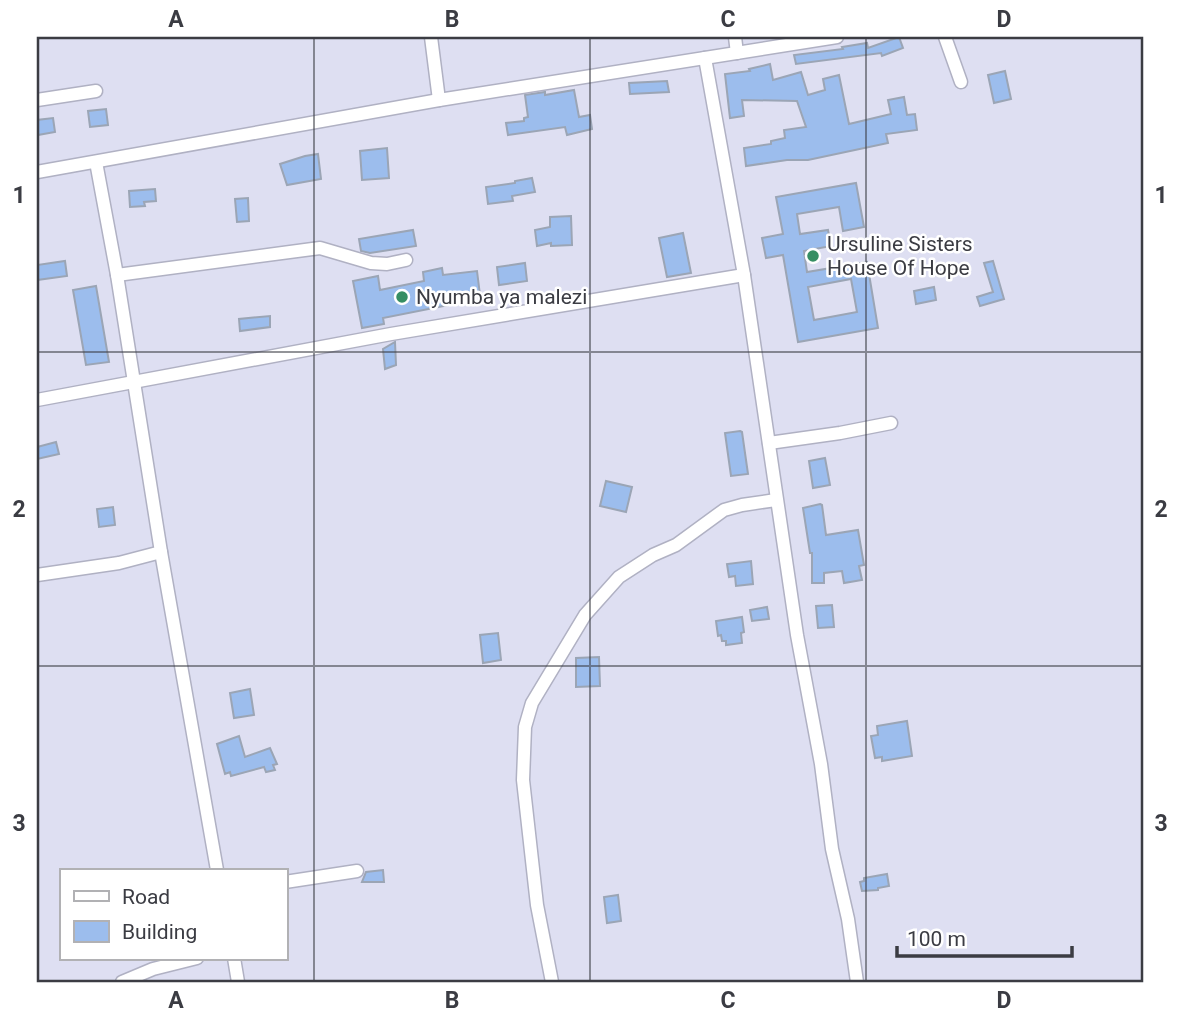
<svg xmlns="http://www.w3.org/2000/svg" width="1180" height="1019" viewBox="0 0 1180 1019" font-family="Roboto,sans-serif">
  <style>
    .building { fill: #9cbded; stroke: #9ba5b5; stroke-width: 2; fill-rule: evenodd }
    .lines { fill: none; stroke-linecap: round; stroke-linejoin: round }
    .minor-casing { stroke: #b0b1c3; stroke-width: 15 }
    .minor { stroke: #fff; stroke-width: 12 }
    .grid { fill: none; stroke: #3b3c43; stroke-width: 2; stroke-opacity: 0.55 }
    .poi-dot { fill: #368e63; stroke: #fff; stroke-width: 2.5 }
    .labels { text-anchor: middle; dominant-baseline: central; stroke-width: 5; stroke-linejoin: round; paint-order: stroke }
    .poi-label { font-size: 21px; fill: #3b3c43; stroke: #fff; text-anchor: start }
    .neatline { fill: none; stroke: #3b3c43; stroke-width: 2.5 }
    .grid-label { font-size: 23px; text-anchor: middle; font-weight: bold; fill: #3b3c43 }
  </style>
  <rect width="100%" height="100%" fill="#dedff2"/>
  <g class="building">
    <polygon points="899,37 903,48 882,56 881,53 796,64 794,55 843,49 842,47 867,43 868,48"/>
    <polygon points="770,64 773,80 801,72 808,95 825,90 823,79 839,75 849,124 891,114 888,100 904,97 907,115 915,114 917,130 886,134 888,143 808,160 787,160 746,166 744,148 771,144 771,141 785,138 784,130 806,127 797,101 742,100 744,116 730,118 725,74 750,71 749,69"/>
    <polygon points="1005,71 1011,99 994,103 988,75"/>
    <polygon points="667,81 669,92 630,94 629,83"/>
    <polygon points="574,90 579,117 590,115 592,129 567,135 565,127 508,135 506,123 524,121 524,118 528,117 525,95 545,92 545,95"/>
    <polygon points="106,109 108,125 90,127 88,111"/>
    <polygon points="53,118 55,132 38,135 37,120"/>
    <polygon points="387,148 389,178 362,180 360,151"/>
    <polygon points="318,154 321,179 287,185 280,164 305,156"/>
    <polygon points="532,178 535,192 512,196 513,201 488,204 486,187 515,183 515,181"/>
    <path d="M856,183L864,227L843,231L839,207L797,214L800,234L828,230L831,246L804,251L807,272L867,262L878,328L798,342L783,255L766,258L762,238L783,234L776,197ZM851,279L857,312L814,320L808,287Z"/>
    <polygon points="155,189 156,201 144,202 145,206 130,207 129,191"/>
    <polygon points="248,198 249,221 237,222 235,199"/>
    <polygon points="571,216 572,245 551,246 551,243 537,246 535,230 550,227 550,217"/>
    <polygon points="413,230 416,246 370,253 361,251 359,239"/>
    <polygon points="683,233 691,273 667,277 659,238"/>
    <polygon points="65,261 67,276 37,280 37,265"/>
    <polygon points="993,261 1004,299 980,306 977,297 993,292 984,263"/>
    <polygon points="525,263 527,281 499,285 497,267"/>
    <polygon points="442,268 443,275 477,271 480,295 463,297 464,302 383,318 384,324 362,328 353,281 378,276 380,290 424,281 423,272"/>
    <polygon points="96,286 109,362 86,365 73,290"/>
    <polygon points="934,287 936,300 916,304 914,291"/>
    <polygon points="270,316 270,327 240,331 239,319"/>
    <polygon points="395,342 396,365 385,369 383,349"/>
    <polygon points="740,431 742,432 748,474 731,476 725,433"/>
    <polygon points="56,442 59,454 37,459 37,447"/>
    <polygon points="825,458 830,485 813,488 809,461"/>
    <polygon points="606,481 632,487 626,512 600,506"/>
    <polygon points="820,504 822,505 826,535 858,530 864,565 859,566 862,580 844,583 842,571 824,573 824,583 812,583 812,553 810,553 803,508"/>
    <polygon points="113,507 115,525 99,527 97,509"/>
    <polygon points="751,561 753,584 736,586 735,576 729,577 727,564"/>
    <polygon points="832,605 834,627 818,628 816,606"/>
    <polygon points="767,607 769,619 752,621 750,610"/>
    <polygon points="742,617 744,632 741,633 742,643 726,645 726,641 722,641 721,635 718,636 716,621"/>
    <polygon points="498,633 501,660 483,663 480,635"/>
    <polygon points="599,657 600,686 576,687 576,658"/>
    <polygon points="250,689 254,715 234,718 230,693"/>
    <polygon points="907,721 912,756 882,761 882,757 875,758 871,736 878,735 877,726"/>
    <polygon points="239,736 245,757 270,748 277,764 273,765 275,770 266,772 264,767 231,776 230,772 225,774 217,744"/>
    <polygon points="383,870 384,882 362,882 366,872"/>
    <polygon points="887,874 889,886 878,888 878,890 862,891 860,882 864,881 864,878"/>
    <polygon points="618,895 621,921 607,923 604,897"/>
  </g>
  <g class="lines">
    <defs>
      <g id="minor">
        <polyline points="431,37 439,100"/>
        <polyline points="735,37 737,53"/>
        <polyline points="945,37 961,82"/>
        <polyline points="705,58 744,275 797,635 821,764 832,849 848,919 857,982"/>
        <polyline points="37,100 96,91"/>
        <polyline points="96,162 117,275 161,552 217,870"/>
        <polyline points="37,172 439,100 837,37"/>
        <polyline points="117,275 320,248 371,263 387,264 406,260"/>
        <polyline points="37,400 391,334 744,275"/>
        <polyline points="769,443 840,433 891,423"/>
        <polyline points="37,575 119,563 161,552"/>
        <polyline points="285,882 357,871"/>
        <polyline points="234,958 238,982"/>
        <polyline points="122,982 153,969 197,958"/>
        <polyline points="552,982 537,905 523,780 525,727 532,703 585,615 619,577 653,555 676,545 724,510 742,505 776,500"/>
      </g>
    </defs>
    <use href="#minor" class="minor-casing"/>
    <use href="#minor" class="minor"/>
  </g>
  <path class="grid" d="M314,37V982M590,37V982M866,37V982M37,352H1143M37,666H1143"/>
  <g class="poi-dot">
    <circle cx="813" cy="256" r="7"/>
    <circle cx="402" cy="297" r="7"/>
  </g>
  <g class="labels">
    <g class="poi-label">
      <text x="827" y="244">Ursuline Sisters<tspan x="827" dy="24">House Of Hope</tspan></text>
      <text x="416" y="297">Nyumba ya malezi</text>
    </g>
  </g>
  <rect width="1180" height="1019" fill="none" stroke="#ffffff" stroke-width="77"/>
  <rect x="60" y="869" width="228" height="91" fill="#ffffff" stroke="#b1b1b4" stroke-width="2"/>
  <rect x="74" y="891" width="35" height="10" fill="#ffffff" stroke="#b1b1b4" stroke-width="2"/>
  <text x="122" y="904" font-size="21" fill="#3b3c43">Road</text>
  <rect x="74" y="921" width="35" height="21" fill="#9cbded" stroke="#b1b1b4" stroke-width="2"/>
  <text x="122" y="939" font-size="21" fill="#3b3c43">Building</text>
  <path d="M897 946v10h175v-10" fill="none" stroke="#3b3c43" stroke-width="3.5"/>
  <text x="907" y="946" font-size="21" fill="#3b3c43" stroke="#ffffff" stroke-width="5" paint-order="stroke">100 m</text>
  <rect x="38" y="38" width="1104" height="943" class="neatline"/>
  <g class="grid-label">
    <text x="176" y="27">A</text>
    <text x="452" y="27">B</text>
    <text x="728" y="27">C</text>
    <text x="1004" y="27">D</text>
    <text x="19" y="203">1</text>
    <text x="1161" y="203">1</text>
    <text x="19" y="517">2</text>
    <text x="1161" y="517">2</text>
    <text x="19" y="831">3</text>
    <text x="1161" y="831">3</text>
    <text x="176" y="1008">A</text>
    <text x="452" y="1008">B</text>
    <text x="728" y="1008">C</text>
    <text x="1004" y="1008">D</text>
  </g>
</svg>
